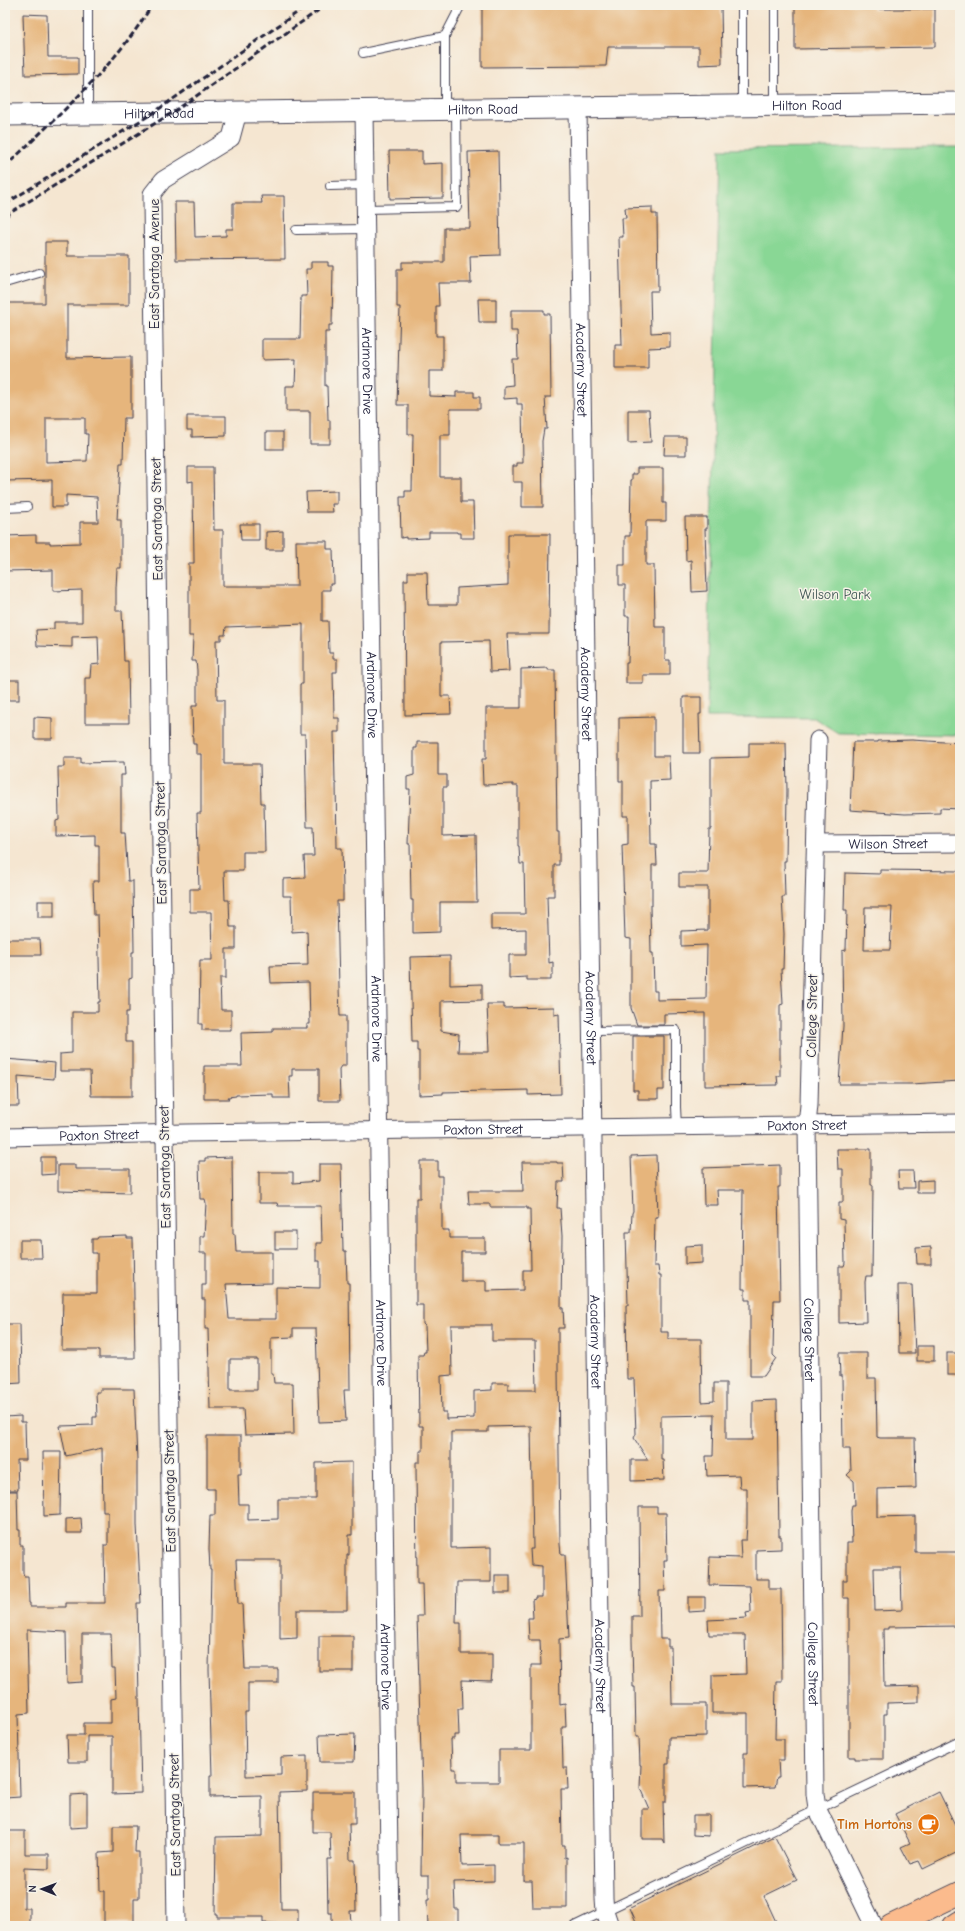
<svg xmlns="http://www.w3.org/2000/svg" width="965" height="1931" viewBox="0 0 965 1931" font-family="'Comic Neue',sans-serif">
  <style>
    .green { fill: #89d795; stroke: #567c68 }
    .building { fill: #e6b57c; fill-rule: evenodd }
    .lines { fill: none; stroke-linecap: round; stroke-linejoin: round }
    .service-casing { stroke: #423f52; stroke-width: 10 }
    .minor-casing { stroke: #423f52; stroke-width: 19 }
    .tertiary-casing { stroke: #423f52; stroke-width: 23 }
    .primary-casing { stroke: #423f52; stroke-width: 24 }
    .service { stroke: #fff; stroke-width: 8 }
    .minor { stroke: #fff; stroke-width: 17 }
    .tertiary { stroke: #fff; stroke-width: 21 }
    .primary { stroke: #fbbb8d; stroke-width: 22 }
    .rail { stroke: #22223b; stroke-width: 3; stroke-dasharray: 6 3; stroke-linecap: butt }
    .labels { text-anchor: middle; dominant-baseline: central; stroke-width: 3; stroke-linejoin: round; paint-order: stroke }
    .street-label { font-size: 14px; fill: #22223b; stroke: #f7f3e8 }
    .park-label { font-size: 14px; fill: #415856; stroke: #f7f3e8 }
    .food-label { font-size: 14px; font-weight: bold; fill: #c56008; stroke: #f7f3e8; text-anchor: end }
  </style>
  <rect width="100%" height="100%" fill="#f7f3e8"/>
  <filter id="ink" filterUnits="userSpaceOnUse"><feTurbulence type="fractalNoise" baseFrequency=".025" numOctaves="2"/><feDisplacementMap in="SourceGraphic" scale="8" xChannelSelector="R" yChannelSelector="G"/><feConvolveMatrix kernelMatrix="1 2 1 2 8 2 1 2 1" color-interpolation-filters="sRGB"/></filter>
  <filter id="wash" filterUnits="userSpaceOnUse"><feTurbulence type="fractalNoise" baseFrequency=".012" numOctaves="4" result="noise"/><feDisplacementMap in="SourceGraphic" scale="16" xChannelSelector="R" yChannelSelector="G"/><feGaussianBlur stdDeviation="0.9" result="paint"/><feColorMatrix in="noise" values="0 0 0 0 0 0 0 0 0 0 0 0 0 0 0 0 0 1.4 0 .05"/><feComposite in="paint" operator="in"/></filter>
  <g filter="url(#wash)">
    <rect width="100%" height="100%" fill="#f5e6d1"/>
    <polygon class="green" points="960,147 960,735 838,733 814,718 707,717 720,149"/>
    <g id="blocks">
      <g class="building">
        <polygon points="721,5 722,64 699,65 699,47 608,47 606,66 482,67 482,6"/>
        <polygon points="795,5 873,5 873,9 935,9 935,47 795,49"/>
        <polygon points="23,14 47,15 48,57 78,57 78,74 25,75"/>
        <polygon points="389,151 422,151 422,164 443,163 443,198 390,199"/>
        <polygon points="498,151 500,255 470,256 471,283 438,283 439,306 436,306 436,336 443,336 443,371 429,371 429,396 456,397 456,392 474,392 474,397 480,397 480,409 450,409 450,435 440,435 440,477 461,477 461,502 473,502 474,538 461,538 461,533 457,533 457,532 429,532 429,538 406,539 406,537 401,538 400,497 405,497 405,491 412,491 413,434 408,434 408,405 397,405 400,307 397,307 397,269 402,269 402,262 444,262 444,228 470,228 468,152"/>
        <polygon points="261,196 284,196 285,259 176,260 175,202 194,202 195,237 226,236 226,229 233,229 233,203 262,203"/>
        <polygon points="652,207 652,214 657,214 658,291 650,291 651,333 670,332 670,347 648,348 648,368 615,368 615,345 622,345 619,237 623,237 622,218 626,218 625,208"/>
        <path d="M45,242H67V256H129V305H67V358L131,357V418H124L123,464H120L117,520H121V568H117L116,588V611H122L124,661H128L129,723H85V678H90L91,665L99,664L98,636L72,637V647L37,646L36,630L54,629V622H82V590L53,591V570L5,571V536L36,535V542H50V544L80,543V522H98L97,497L66,495V507H52V480L5,481V303H45ZM46,418H85V434H88L87,461L46,462Z"/>
        <polygon points="311,262 328,262 328,266 333,266 332,325 329,325 329,332 325,332 325,386 327,386 328,420 330,420 330,444 310,444 310,411 286,411 286,386 295,386 296,359 262,360 262,339 300,339 301,296 307,296 306,269 311,269"/>
        <polygon points="478,299 496,299 496,322 479,322"/>
        <polygon points="511,310 544,310 544,314 550,314 551,397 545,397 547,429 544,429 542,441 543,507 522,507 522,482 513,482 513,466 517,466 517,463 523,463 522,404 517,404 517,398 504,399 504,386 513,385 512,359 518,359 517,331 511,331"/>
        <polygon points="628,410 649,410 651,442 628,443"/>
        <polygon points="187,416 226,416 226,436 192,437 192,430 187,430"/>
        <rect x="266" y="432" width="17" height="17"/>
        <polygon points="665,437 686,437 686,455 664,455"/>
        <polygon points="188,467 213,467 214,530 223,530 223,586 297,586 296,541 327,541 327,549 333,549 334,584 330,584 330,590 322,590 322,621 328,621 329,653 333,653 333,659 337,659 337,672 333,672 334,718 339,718 339,732 334,732 335,783 336,783 337,848 342,848 343,888 343,901 337,901 339,988 340,1016 346,1016 346,1066 341,1066 339,1069 340,1101 319,1101 319,1069 292,1069 292,1076 289,1076 290,1098 273,1098 273,1094 236,1095 236,1096 228,1097 229,1099 204,1099 204,1066 242,1066 241,1033 273,1032 273,1028 307,1028 307,1024 310,1024 309,982 271,983 270,966 308,965 307,931 292,932 291,896 283,896 283,879 305,878 304,856 314,856 313,827 307,827 305,734 300,734 300,684 303,684 303,624 226,627 225,635 221,635 221,640 216,640 217,700 224,700 224,764 260,764 261,803 264,803 265,852 243,852 243,871 224,871 225,900 229,900 230,927 236,927 236,949 226,949 226,978 220,978 221,1010 231,1010 231,1030 202,1030 202,1024 199,1024 200,960 212,960 211,912 190,912 190,889 199,889 197,813 201,813 201,754 196,754 196,744 193,744 192,706 197,706 197,670 196,661 192,661 193,636 189,636 189,563 194,563 194,560 193,489 193,481 188,482"/>
        <polygon points="637,468 663,468 663,503 666,503 666,521 646,521 646,565 654,565 655,627 665,627 665,658 666,660 670,660 670,675 643,675 643,683 626,683 626,663 628,663 629,616 625,616 625,585 619,585 619,565 625,565 625,536 630,536 631,480 632,480 632,474 637,474"/>
        <polygon points="337,491 337,504 332,504 333,512 307,512 306,492"/>
        <polygon points="685,517 707,517 707,529 705,529 707,591 692,592 691,560 686,561"/>
        <polygon points="240,524 259,524 259,540 241,540"/>
        <polygon points="283,531 283,550 266,550 266,532"/>
        <polygon points="508,534 550,534 549,634 507,634 509,671 490,672 489,641 441,642 441,696 450,696 451,714 405,715 404,580 408,580 408,572 427,572 428,605 457,605 457,588 508,585"/>
        <polygon points="548,668 548,670 555,670 557,832 559,832 559,865 554,865 554,896 547,896 549,963 553,962 553,975 551,975 551,980 527,980 527,977 509,978 509,955 526,955 526,929 491,930 491,914 525,914 524,864 520,864 519,846 518,846 518,786 513,786 513,784 483,785 482,759 486,759 486,708 521,708 521,669"/>
        <rect x="5" y="680" width="14" height="20"/>
        <polygon points="683,697 701,697 701,714 699,714 700,753 683,753"/>
        <polygon points="34,717 52,718 52,739 34,739"/>
        <polygon points="654,717 654,756 669,756 670,780 650,781 651,844 656,844 657,865 652,865 652,906 650,906 651,953 653,953 654,991 657,991 657,1000 706,999 707,945 681,946 681,931 708,930 708,887 679,887 679,873 708,873 709,829 711,829 711,758 749,757 749,743 786,743 787,791 786,861 784,861 785,897 782,897 784,934 783,969 781,969 783,1004 780,1005 780,1076 777,1076 778,1085 705,1086 705,1013 664,1014 664,1025 637,1025 631,1008 631,939 625,938 622,845 628,844 628,816 623,816 623,781 619,781 619,718"/>
        <polygon points="912,740 960,743 960,809 940,808 940,813 905,814 850,810 853,742 878,742 878,741"/>
        <polygon points="417,742 438,742 438,775 447,775 447,787 443,787 443,836 476,835 477,902 440,902 440,932 413,933 413,900 411,900 410,844 408,844 410,789 407,789 407,777 414,775 414,748 417,748"/>
        <polygon points="64,758 81,758 81,763 124,762 125,775 121,775 121,833 125,833 128,881 133,881 134,952 132,952 132,978 129,979 129,1012 126,1012 126,1042 132,1042 132,1096 91,1096 90,1071 60,1071 60,1054 72,1053 72,1012 98,1012 98,1002 100,1002 98,915 94,915 93,881 99,881 99,845 95,845 95,835 56,836 56,821 59,820 58,767 64,767"/>
        <path d="M880,870L960,871V1081L911,1084H839L843,1026L842,951L846,950L847,910H844L845,873L880,874ZM865,907H892L890,950H864Z"/>
        <rect x="38" y="901" width="16" height="16"/>
        <polygon points="5,939 40,939 41,955 5,955"/>
        <polygon points="450,956 450,985 482,984 482,1000 441,1001 441,1031 459,1034 458,1052 489,1052 487,1004 504,1004 504,1008 554,1007 554,1015 559,1014 561,1094 528,1095 528,1090 443,1092 443,1094 419,1095 419,1051 417,1051 417,1042 412,1042 410,957"/>
        <polygon points="633,1036 664,1036 664,1090 658,1090 658,1099 638,1099 638,1090 633,1090"/>
        <polygon points="5,1059 55,1063 54,1079 18,1076 19,1106 5,1106"/>
        <polygon points="837,1149 871,1149 871,1185 873,1185 872,1276 866,1276 865,1282 866,1322 839,1323 839,1266 844,1266 845,1263 844,1220 839,1219 839,1202 843,1202 843,1169 838,1169"/>
        <polygon points="656,1155 658,1217 655,1217 654,1266 658,1266 659,1275 661,1275 661,1332 668,1332 668,1339 701,1339 702,1402 714,1401 714,1383 726,1383 726,1440 753,1440 753,1401 777,1400 779,1536 781,1536 781,1549 756,1550 756,1579 769,1579 769,1589 781,1589 782,1681 776,1681 775,1739 784,1739 784,1760 778,1760 779,1777 777,1777 775,1787 744,1788 744,1753 748,1753 748,1713 712,1713 712,1675 746,1674 745,1635 709,1635 708,1620 747,1618 746,1613 751,1612 750,1586 709,1585 710,1557 741,1558 740,1540 746,1540 747,1524 747,1488 740,1488 739,1475 707,1476 706,1456 713,1456 714,1415 661,1416 661,1459 663,1459 664,1480 631,1481 631,1460 648,1460 634,1438 636,1434 634,1379 627,1379 626,1305 628,1305 626,1232 631,1232 632,1213 633,1211 631,1156"/>
        <polygon points="41,1157 55,1157 55,1174 41,1175"/>
        <path d="M232,1157L233,1234H235L236,1252H272V1283L226,1284L229,1319H276V1287L320,1288V1261H316V1243H322L321,1206H278L277,1203H259V1172H293V1183L319,1181V1164H341L343,1251H346L347,1283H349L350,1390H344L346,1421L319,1422L316,1328H293V1337L271,1338V1374H273L274,1383H293L294,1434L245,1435L243,1409H210L208,1329H205V1299H202V1285H206V1253H200V1236H204L206,1203L205,1199H200L199,1161H205V1158ZM230,1359H257V1390H230Z"/>
        <path d="M420,1161H438V1176H442V1230H449V1238H485V1252H461V1281H486V1291L523,1290V1270H531L530,1209H527V1207H490V1204H469L468,1191H523L522,1162H557V1163H563L564,1182H558L557,1208H560L562,1236L561,1308H563L564,1328H558V1368L560,1544L561,1555H565L569,1638L559,1639L560,1705L565,1704L566,1727H562L563,1768H567L568,1789H561L562,1845H565V1858L567,1857V1908H533L532,1881H524V1843H498V1835H461L462,1866L494,1865V1881L454,1882L455,1909H458V1926H428L427,1900H429V1875H421L422,1790L417,1616H423L422,1584H417L416,1462H420V1451H423V1426H419L418,1355H423L424,1352H426L425,1326L423,1324V1305H416V1198H420ZM451,1325H492V1341H535L536,1390H508V1383H492V1390L474,1391V1418L446,1419V1412H442L441,1376L452,1375ZM531,1426L533,1549H530L531,1565L542,1566V1597H535V1599L532,1600L533,1618H528L529,1640H540L541,1665H531V1750H499V1782H456V1769H452L451,1739H454V1735H459L458,1709H463L462,1680L491,1681L492,1671V1654H461V1623H456L457,1582H491V1547L451,1548V1432H488V1427Z"/>
        <polygon points="58,1165 75,1165 75,1169 130,1169 130,1193 58,1191"/>
        <polygon points="780,1165 780,1187 778,1187 780,1300 774,1300 773,1355 776,1358 764,1376 750,1376 750,1300 745,1300 745,1289 742,1289 743,1190 717,1190 718,1205 704,1205 703,1168"/>
        <polygon points="898,1171 913,1171 914,1188 899,1188"/>
        <polygon points="933,1180 933,1193 917,1193 917,1181"/>
        <rect x="275" y="1232" width="21" height="17"/>
        <polygon points="127,1236 127,1238 133,1238 135,1358 99,1358 99,1350 62,1350 63,1293 97,1293 97,1253 92,1253 92,1239 97,1239 98,1237"/>
        <polygon points="20,1240 41,1240 42,1258 20,1258"/>
        <polygon points="702,1245 702,1263 685,1264 685,1246"/>
        <polygon points="931,1247 931,1264 917,1264 916,1248"/>
        <polygon points="898,1285 912,1285 915,1353 899,1353"/>
        <polygon points="5,1324 20,1324 21,1383 5,1384"/>
        <rect x="917" y="1346" width="17" height="15"/>
        <path d="M839,1353H867V1378H876L877,1437L880,1438H915L916,1488L877,1489V1517L915,1516V1552H960V1626L888,1627V1629H883L884,1687L919,1686V1702L887,1703V1714H884V1759H855V1757H849V1598H843V1580H847V1543H852L851,1511L852,1505H855L854,1481L847,1475L851,1471L850,1449H843L842,1376H840ZM874,1568H901L902,1610L875,1611Z"/>
        <rect x="947" y="1353" width="13" height="22"/>
        <polygon points="100,1389 134,1389 137,1460 137,1525 141,1603 137,1603 141,1793 112,1794 112,1736 87,1736 87,1762 68,1762 67,1735 84,1735 84,1723 111,1723 111,1699 116,1698 115,1668 112,1668 111,1634 82,1634 82,1682 67,1683 66,1632 27,1630 29,1713 18,1714 20,1797 5,1798 5,1491 17,1491 18,1530 20,1530 20,1545 23,1545 23,1573 24,1576 28,1576 29,1603 30,1603 30,1607 66,1607 66,1603 105,1603 104,1545 108,1545 108,1512 103,1512 102,1448 66,1456 60,1426 93,1425 93,1417 97,1417 96,1392 100,1392"/>
        <polygon points="21,1416 21,1422 25,1422 26,1460 17,1460 18,1490 5,1490 5,1417"/>
        <polygon points="207,1436 241,1436 241,1474 238,1474 239,1504 248,1504 248,1520 278,1519 278,1499 316,1499 316,1463 352,1462 352,1535 349,1535 349,1555 347,1555 347,1610 297,1610 297,1638 280,1639 280,1560 236,1560 238,1604 242,1604 245,1669 278,1669 278,1683 248,1683 248,1712 245,1712 246,1776 281,1775 281,1757 307,1756 307,1791 279,1792 281,1909 298,1909 298,1924 263,1923 263,1917 217,1917 217,1914 215,1914 216,1837 262,1836 262,1796 210,1797 210,1776 212,1776 209,1670 211,1570 210,1570 209,1549 210,1515 215,1515 215,1489 207,1489"/>
        <polygon points="43,1452 61,1452 60,1515 44,1516"/>
        <polygon points="639,1507 657,1507 657,1513 666,1513 667,1560 664,1560 665,1591 659,1591 660,1639 668,1639 668,1647 671,1647 672,1704 706,1704 706,1736 669,1737 669,1764 666,1764 666,1802 663,1802 664,1843 662,1839 642,1839 642,1809 649,1809 640,1788 641,1765 640,1765 639,1737 636,1737 635,1687 633,1687 632,1640 632,1616 640,1616"/>
        <polygon points="81,1518 82,1533 66,1533 66,1519"/>
        <rect x="495" y="1575" width="15" height="18"/>
        <polygon points="688,1597 705,1597 705,1611 688,1612"/>
        <rect x="319" y="1636" width="34" height="35"/>
        <polygon points="355,1734 354,1762 320,1762 319,1735"/>
        <polygon points="313,1792 355,1792 355,1824 349,1824 350,1860 355,1860 356,1911 350,1911 351,1922 332,1923 332,1913 328,1913 327,1859 331,1859 330,1832 313,1832"/>
        <polygon points="939,1792 960,1835 960,1851 923,1869 919,1861 910,1864 901,1847 910,1843 895,1814"/>
        <polygon points="87,1794 87,1827 70,1828 70,1795"/>
        <polygon points="693,1815 709,1815 709,1836 693,1835"/>
        <polygon points="113,1826 136,1826 135,1852 139,1852 139,1898 134,1898 134,1923 104,1923 104,1891 100,1891 99,1853 113,1852"/>
        <polygon points="5,1831 25,1831 25,1854 49,1854 49,1869 24,1868 24,1908 30,1908 30,1926 5,1926"/>
        <polygon points="775,1837 797,1880 764,1896 778,1926 638,1926 630,1908"/>
      </g>
    </g>
  </g>
  <g filter="url(#ink)">
    <use href="#blocks" fill-opacity="0" stroke="#423f52" stroke-width="1"/>
    <g class="lines">
      <defs>
        <g id="service">
          <polyline points="88,5 88,113"/>
          <polyline points="742,5 742,105"/>
          <polyline points="445,36 445,109"/>
          <polyline points="363,53 445,36 461,5"/>
          <polyline points="775,104 775,5"/>
          <polyline points="330,186 366,185"/>
          <polyline points="366,209 457,207 456,109"/>
          <polyline points="296,230 366,229"/>
          <polyline points="5,283 39,273"/>
          <polyline points="5,508 27,507"/>
          <polyline points="592,1031 676,1030 676,1107 677,1127"/>
          <polyline points="574,1926 960,1741"/>
        </g>
        <g id="minor">
          <path id="s1" d="M578,109L604,1898L605,1911L610,1926"/>
          <path id="s2" d="M364,111L390,1926"/>
          <path id="s3" d="M818,740L809,1105L807,1125L815,1794L817,1808L874,1926"/>
          <path id="s4" d="M816,844L960,843"/>
          <path id="s5" d="M5,1137L186,1133L960,1123"/>
          <polyline points="176,1926 152,202 152,194 163,180 231,138 238,112"/>
        </g>
        <g id="tertiary">
          <path id="s6" d="M5,115L960,103"/>
        </g>
        <g id="primary">
          <polyline points="891,1926 960,1893"/>
          <polyline points="954,1926 960,1922"/>
        </g>
      </defs>
      <use href="#service" class="service-casing"/>
      <use href="#minor" class="minor-casing"/>
      <use href="#tertiary" class="tertiary-casing"/>
      <use href="#primary" class="primary-casing"/>
      <use href="#service" class="service"/>
      <use href="#minor" class="minor"/>
      <use href="#tertiary" class="tertiary"/>
      <use href="#primary" class="primary"/>
      <g class="rail">
        <path d="M5,167C57,116 114,68 152,5"/>
        <polyline points="5,204 153,113 308,5"/>
        <polyline points="5,216 172,113 326,5"/>
      </g>
    </g>
  </g>
  <defs>
    <symbol id="cafe-disc" viewBox="-11 -11 22 22"><circle r="9.5" fill="#e8710a" stroke="#f7f3e8"/><path d="M-5.5-4.5H6V0H3Q3 3.5 0 3.5H-2.5Q-5.5 3.5-5.5 0ZM3-3.2v2h1.7v-2ZM-6 4.5H4V6H-6Z" fill="#fff"/></symbol>
  </defs>
  <g fill-rule="evenodd">
    <use href="#cafe-disc" x="916" y="1812" width="25" height="25"/>
  </g>
  <g class="labels">
    <g class="street-label">
      <text stroke="none"><textPath href="#s6" startOffset="802">Hilton Road</textPath></text>
      <text stroke="none"><textPath href="#s6" startOffset="478">Hilton Road</textPath></text>
      <text stroke="none"><textPath href="#s6" startOffset="154">Hilton Road</textPath></text>
      <text transform="translate(154 264) rotate(-90)">East Saratoga Avenue</text>
      <text stroke="none"><textPath href="#s1" startOffset="261">Academy Street</textPath></text>
      <text stroke="none"><textPath href="#s2" startOffset="260">Ardmore Drive</textPath></text>
      <text transform="translate(157 519) rotate(-91)">East Saratoga Street</text>
      <text stroke="none"><textPath href="#s1" startOffset="585">Academy Street</textPath></text>
      <text stroke="none"><textPath href="#s2" startOffset="584">Ardmore Drive</textPath></text>
      <text transform="translate(161 843) rotate(-91)">East Saratoga Street</text>
      <text stroke="none"><textPath href="#s4" startOffset="72">Wilson Street</textPath></text>
      <text transform="translate(812 1016) rotate(-89)">College Street</text>
      <text stroke="none"><textPath href="#s2" startOffset="908">Ardmore Drive</textPath></text>
      <text stroke="none"><textPath href="#s1" startOffset="909">Academy Street</textPath></text>
      <text stroke="none"><textPath href="#s5" startOffset="802">Paxton Street</textPath></text>
      <text stroke="none"><textPath href="#s5" startOffset="478">Paxton Street</textPath></text>
      <text stroke="none"><textPath href="#s5" startOffset="94">Paxton Street</textPath></text>
      <text transform="translate(165 1167) rotate(-91)">East Saratoga Street</text>
      <text stroke="none"><textPath href="#s3" startOffset="600">College Street</textPath></text>
      <text stroke="none"><textPath href="#s2" startOffset="1232">Ardmore Drive</textPath></text>
      <text stroke="none"><textPath href="#s1" startOffset="1233">Academy Street</textPath></text>
      <text transform="translate(170 1491) rotate(-91)">East Saratoga Street</text>
      <text stroke="none"><textPath href="#s3" startOffset="924">College Street</textPath></text>
      <text stroke="none"><textPath href="#s2" startOffset="1556">Ardmore Drive</textPath></text>
      <text stroke="none"><textPath href="#s1" startOffset="1557">Academy Street</textPath></text>
      <text transform="translate(175 1815) rotate(-91)">East Saratoga Street</text>
    </g>
    <g class="park-label">
      <text x="835" y="594">Wilson Park</text>
    </g>
    <g class="food-label">
      <text x="912" y="1824">Tim Hortons</text>
    </g>
  </g>
  <rect width="965" height="1931" fill="none" stroke="#f7f3e8" stroke-width="20"/>
  <g transform="translate(42 1889) rotate(271)" stroke="#f7f3e8" stroke-width="3" paint-order="stroke">
  <path d="M0-3L7 15L0 10L-7 15Z" fill="#22223b"/>
  <text y="-6" font-size="11" font-weight="bold" text-anchor="middle" fill="#22223b">N</text>
  </g>
</svg>
